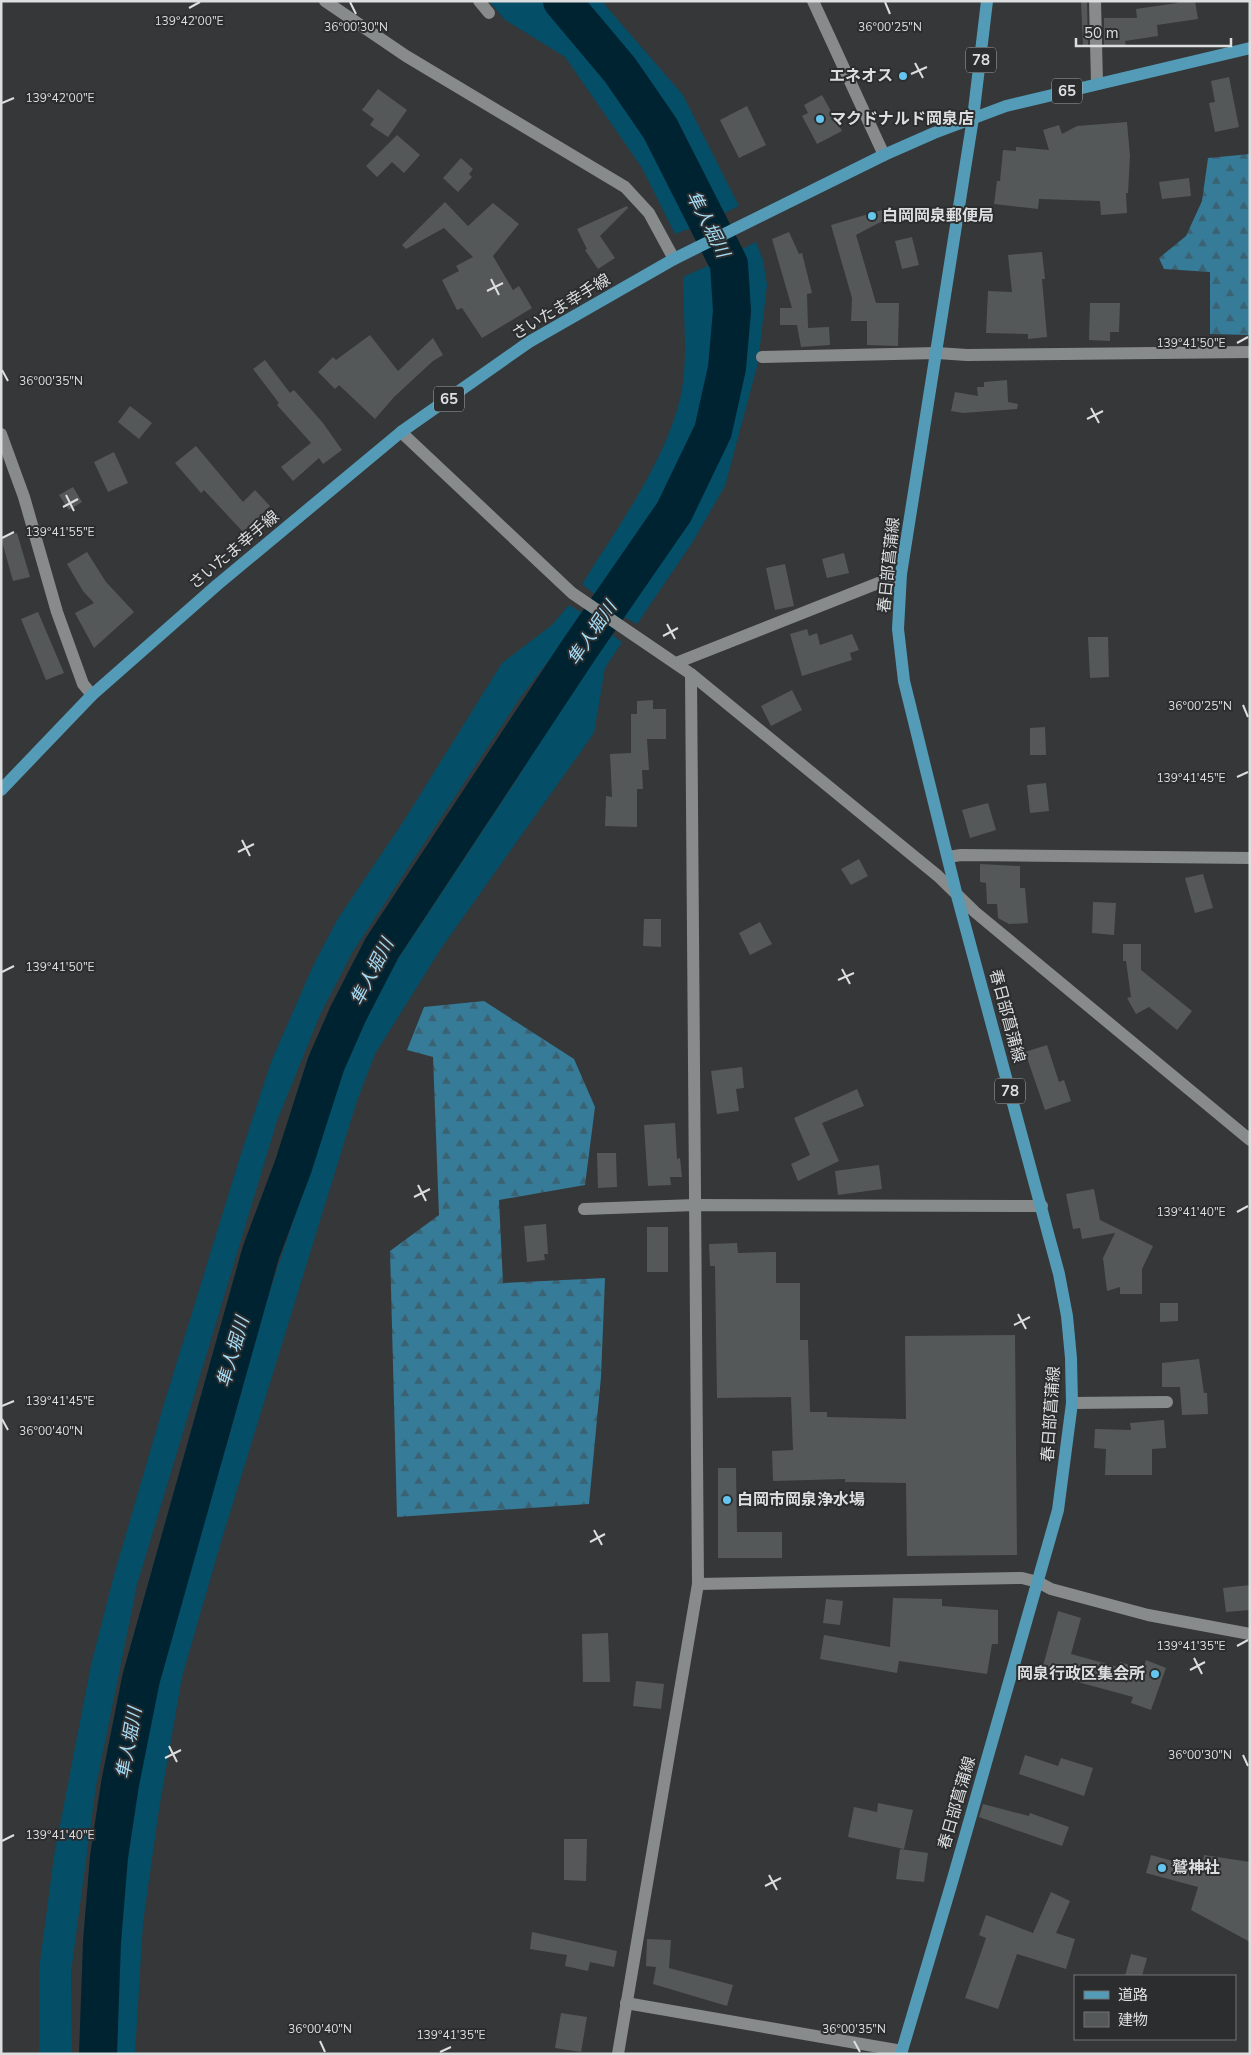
<svg xmlns="http://www.w3.org/2000/svg" width="1251" height="2055" viewBox="0 0 1251 2055" font-family="'Nunito Sans','Noto Sans JP',sans-serif">
  <style>
    .grass { fill: #054e67 }
    .forest { fill: url(#forest-firs) }
    .lines { fill: none; stroke-linecap: round; stroke-linejoin: round }
    .river { stroke: #002331; stroke-width: 38 }
    .building { fill: #555859 }
    .minor { stroke: #888b8c; stroke-width: 12 }
    .tertiary { stroke: #888b8c; stroke-width: 12 }
    .primary { stroke: #539bb6; stroke-width: 12 }
    .ticks { fill: none; stroke: #dcdedf; stroke-width: 2 }
    .poi-dot { fill: #64c5ee; stroke: #2b2d2e; stroke-width: 2 }
    .labels { text-anchor: middle; dominant-baseline: central; stroke-width: 4; stroke-linejoin: round; paint-order: stroke }
    .shield { fill: #2b2d2e; stroke: #a7a9aa; stroke-width: 1 }
    .shield-label { font-size: 15px; font-weight: bold; fill: #dcdedf }
    .poi-label { font-size: 16px; font-weight: bold; fill: #dcdedf; stroke: #2b2d2e; text-anchor: start }
    .street-label { font-size: 16px; fill: #dcdedf; stroke: #2b2d2e }
    .water-label { font-size: 18px; font-style: italic; fill: #a4dbf5; stroke: #2b2d2e }
    .ticks-label { font-size: 12px; text-anchor: middle; fill: #dcdedf; stroke: #2b2d2e; stroke-width: 4; stroke-linejoin: round; paint-order: stroke }
  </style>
  <defs>
    <pattern id="forest-firs" width="22" height="20" patternUnits="userSpaceOnUse" patternTransform="scale(1.25)"><rect width="22" height="20" fill="#367b98"/><path d="M5 1l3.5 6h-7zM16 11l3.5 6h-7z" fill="#3b6272"/></pattern>
  </defs>
  <rect width="100%" height="100%" fill="#353739"/>
  <g class="grass">
    <path d="M489,1H543C560,20 579,38 595,58C635,110 665,168 694,227L675,234L642,168L565,57L505,20Z"/>
    <polygon points="583,1 604,1 605,5 683,95 739,206 718,216 679,130 627,53 589,14"/>
    <polygon points="756,242 763,260 767,285 758,363 725,486 692,543 637,624 620,615 688,505 716,444 736,371 743,290 736,252"/>
    <path d="M714,263L720,281L721,320L703,427L680,476L645,537L625,562L612,572L598,597L582,584C616,530 665,462 680,399C689,360 683,317 683,277Z"/>
    <polygon points="569,605 584,614 520,698 352,953 320,1015 277,1121 137,1585 96,1786 71,1972 72,2054 39,2054 39,1970 54,1856 91,1665 114,1575 164,1404 240,1157 271,1062 313,966 337,920 405,819 502,663 552,625"/>
    <polygon points="607,631 622,642 605,668 594,733 442,947 375,1054 357,1101 221,1542 182,1677 159,1809 143,1923 135,2054 113,2054 113,1987 119,1909 129,1836 157,1673 195,1536 229,1437 261,1318 297,1209 326,1111 360,1029 388,974 515,782"/>
  </g>
  <g class="forest">
    <polygon points="1250,154 1250,335 1210,334 1210,272 1164,269 1159,258 1186,236 1202,201 1208,158"/>
    <polygon points="484,1001 574,1059 595,1107 585,1185 499,1200 503,1283 605,1278 601,1377 589,1504 397,1517 390,1251 439,1215 433,1057 407,1050 424,1007"/>
  </g>
  <g class="lines">
    <polyline class="river" points="98,2054 102,1942 109,1857 120,1784 141,1679 261,1252 293,1167 326,1064 348,1014 382,948 580,648 674,512 713,431 727,368 732,311 729,264 660,128 620,70 562,1"/>
  </g>
  <g class="building">
    <polygon points="1081,1 1087,1 1088,46 1083,46"/>
    <polygon points="1177,1 1195,1 1198,19 1157,25 1158,36 1125,41 1126,46 1104,46 1104,18 1137,18 1136,9 1177,3"/>
    <polygon points="1229,77 1239,127 1215,132 1209,103 1215,102 1211,81"/>
    <polygon points="378,89 407,110 388,137 370,125 374,119 362,110"/>
    <polygon points="822,95 842,131 817,144 802,116 808,113 804,105"/>
    <polygon points="747,106 766,145 739,158 720,120"/>
    <polygon points="1127,122 1130,156 1128,193 1126,193 1127,213 1101,215 1100,201 1039,199 1038,209 994,204 997,181 1000,181 1003,150 1016,151 1016,147 1049,150 1043,130 1059,125 1062,134 1077,126"/>
    <polygon points="397,135 420,155 404,173 392,162 377,177 366,166"/>
    <polygon points="461,158 473,169 469,174 472,177 458,192 443,178"/>
    <polygon points="1189,178 1191,196 1162,199 1159,182"/>
    <polygon points="445,202 468,226 493,203 519,224 493,256 513,290 519,286 532,308 482,338 462,308 457,310 442,280 459,271 456,266 473,257 444,228 406,249 402,245"/>
    <polygon points="627,206 628,208 600,236 615,258 598,269 585,250 587,249 577,229"/>
    <polygon points="889,208 892,216 856,235 876,303 899,303 898,346 867,345 867,321 851,321 852,298 831,225"/>
    <polygon points="789,232 799,254 802,253 812,293 807,294 808,328 829,327 830,345 801,347 797,325 780,325 780,308 792,308 772,239"/>
    <polygon points="912,237 919,265 902,269 895,241"/>
    <polygon points="1042,252 1045,279 1042,279 1047,337 1028,339 1028,334 986,333 988,291 1012,292 1008,255"/>
    <polygon points="1090,303 1120,303 1119,332 1110,332 1110,341 1089,340"/>
    <polygon points="370,335 398,371 433,338 443,355 433,361 394,397 375,419 339,385 335,389 318,372 333,357 336,360"/>
    <polygon points="265,360 290,393 294,390 323,423 342,450 323,464 319,458 293,481 281,467 311,443 277,405 279,403 253,369"/>
    <polygon points="1007,380 1008,402 1018,404 1017,409 963,413 951,411 955,392 978,396 977,387 984,387 984,382"/>
    <polygon points="130,406 152,423 139,439 118,422"/>
    <polygon points="196,446 243,502 255,490 270,506 243,532 204,490 201,493 175,463"/>
    <polygon points="114,452 128,483 108,492 94,462"/>
    <polygon points="73,487 82,502 69,510 59,495"/>
    <polygon points="17,533 30,577 13,581 1,538"/>
    <polygon points="87,552 106,582 134,612 94,648 75,613 94,603 83,591 67,564"/>
    <polygon points="844,553 849,573 827,578 822,559"/>
    <polygon points="785,564 794,606 775,610 766,568"/>
    <polygon points="38,612 64,673 46,680 21,619"/>
    <polygon points="807,629 809,636 817,633 820,645 852,634 859,650 850,653 852,660 802,676 790,634"/>
    <polygon points="1088,637 1108,637 1109,677 1090,678"/>
    <polygon points="792,690 802,710 771,726 761,706"/>
    <polygon points="653,700 653,709 666,709 666,739 647,739 649,770 642,770 643,789 637,789 637,827 605,826 606,796 612,797 610,754 631,753 631,714 637,714 637,701"/>
    <polygon points="1045,727 1046,755 1030,755 1030,728"/>
    <polygon points="1046,783 1049,811 1030,813 1027,785"/>
    <polygon points="988,803 996,830 970,838 962,810"/>
    <polygon points="859,859 868,876 851,885 841,869"/>
    <polygon points="980,864 1020,866 1020,888 1025,888 1028,923 1009,924 998,918 997,904 987,904 986,883 980,882"/>
    <polygon points="1203,874 1213,908 1195,913 1185,878"/>
    <polygon points="1093,902 1116,903 1114,935 1092,933"/>
    <polygon points="644,919 661,919 661,947 643,946"/>
    <polygon points="760,922 772,944 750,955 739,933"/>
    <polygon points="1123,944 1141,944 1141,970 1192,1011 1177,1030 1149,1007 1136,1014 1127,998 1131,997 1126,961 1123,961"/>
    <polygon points="1047,1045 1059,1082 1064,1080 1071,1101 1045,1110 1025,1052"/>
    <polygon points="742,1067 744,1088 736,1089 739,1111 717,1114 711,1071"/>
    <polygon points="857,1089 864,1106 822,1123 839,1161 798,1181 791,1164 810,1155 794,1118"/>
    <polygon points="675,1123 677,1159 680,1158 682,1177 670,1177 671,1185 648,1186 644,1125"/>
    <polygon points="597,1153 616,1153 617,1187 598,1188"/>
    <polygon points="879,1165 882,1189 838,1195 835,1171"/>
    <polygon points="1094,1189 1100,1220 1153,1246 1142,1269 1142,1294 1120,1294 1120,1287 1107,1291 1103,1258 1115,1233 1082,1239 1080,1228 1073,1229 1066,1194"/>
    <polygon points="546,1224 548,1254 544,1254 545,1260 527,1262 524,1226"/>
    <rect x="647" y="1227" width="21" height="45"/>
    <polygon points="737,1243 738,1253 776,1252 776,1283 800,1283 800,1340 808,1340 810,1412 827,1412 827,1417 906,1419 905,1336 1015,1335 1017,1555 907,1556 906,1483 845,1482 845,1479 773,1481 772,1451 793,1450 791,1397 717,1398 715,1266 710,1266 709,1244"/>
    <polygon points="1160,1303 1178,1303 1178,1321 1160,1322"/>
    <polygon points="1199,1359 1204,1393 1207,1393 1208,1414 1182,1415 1180,1387 1162,1387 1162,1363"/>
    <polygon points="1164,1420 1166,1448 1152,1449 1152,1475 1105,1475 1106,1449 1094,1448 1095,1429 1131,1430 1130,1423"/>
    <polygon points="718,1468 736,1468 737,1532 782,1532 782,1558 718,1558"/>
    <polygon points="1250,1585 1250,1610 1226,1612 1223,1588"/>
    <polygon points="893,1598 942,1599 942,1606 998,1610 998,1644 992,1644 987,1674 899,1661 897,1673 820,1659 824,1635 890,1647"/>
    <polygon points="826,1599 843,1601 840,1625 823,1623"/>
    <polygon points="1058,1611 1081,1618 1071,1654 1118,1667 1120,1662 1143,1669 1146,1660 1166,1668 1151,1710 1131,1703 1133,1697 1052,1675 1053,1669 1043,1666"/>
    <polygon points="608,1633 610,1682 583,1682 582,1634"/>
    <polygon points="636,1681 664,1684 661,1709 633,1706"/>
    <polygon points="1025,1755 1058,1766 1061,1758 1093,1768 1084,1796 1019,1774"/>
    <polygon points="878,1803 913,1810 904,1849 848,1837 854,1807 877,1812"/>
    <polygon points="983,1804 1029,1816 1030,1813 1069,1827 1062,1846 979,1817"/>
    <polygon points="564,1839 587,1839 586,1881 564,1880"/>
    <polygon points="900,1849 928,1853 924,1882 896,1879"/>
    <polygon points="1151,1855 1202,1869 1204,1855 1250,1862 1250,1942 1191,1910 1198,1887 1146,1873"/>
    <polygon points="1051,1892 1070,1901 1056,1933 1075,1939 1066,1969 1017,1954 998,2009 965,1998 986,1938 979,1935 986,1915 1033,1933"/>
    <polygon points="532,1932 617,1951 614,1967 590,1962 588,1971 565,1966 567,1955 530,1949"/>
    <polygon points="647,1939 671,1940 669,1968 733,1985 727,2006 653,1984 656,1967 646,1966"/>
    <polygon points="1131,1954 1147,1958 1142,1976 1125,1976"/>
    <polygon points="561,2013 587,2017 581,2052 555,2048"/>
  </g>
  <g class="lines">
    <g class="minor">
      <polyline points="325,1 406,56 625,187 649,213 674,259"/>
      <polyline points="479,1 489,13"/>
      <polyline points="1095,1 1097,83"/>
      <polyline points="762,357 937,353 967,355 1250,352"/>
      <polyline points="401,432 572,593 691,674 938,876 975,912 1250,1140"/>
      <polyline points="676,663 901,574"/>
      <polyline points="948,857 961,855 1250,858"/>
      <polyline points="584,1209 695,1205 1042,1206"/>
      <polyline points="1072,1403 1167,1402"/>
      <polyline points="698,1584 1022,1578 1038,1582 1051,1589 1148,1615 1250,1634"/>
      <polyline points="626,2003 902,2051"/>
      <polyline points="618,2054 698,1584 691,674"/>
    </g>
    <g class="tertiary">
      <polyline points="813,1 884,155"/>
      <polyline points="1,434 24,497 57,612 83,684 92,695"/>
    </g>
    <g class="primary">
      <polyline points="1,790 92,695 217,585 401,432 529,342 674,259 884,155 934,133 1006,106 1250,48"/>
      <polyline points="901,2054 952,1882 1058,1510 1072,1403 1071,1358 1067,1316 1059,1274 956,892 904,681 898,629 901,574 973,118 987,1"/>
    </g>
  </g>
  <path class="ticks" d="M350,2L356,14M885,2L890,14M189,8L200,2M915,63L923,78M911,74L927,67M2,103L14,98M491,279L499,295M487,291L503,283M1237,343L1248,337M2,370L8,381M1091,408L1099,423M1087,419L1103,411M66,495L74,511M63,507L78,499M2,538L14,532M667,624L675,639M663,636L678,628M1243,705L1248,717M1237,777L1248,772M242,840L250,856M238,852L254,844M842,969L850,984M2,972L14,966M838,980L854,973M418,1185L426,1201M414,1197L430,1189M1237,1212L1248,1206M1018,1314L1026,1329M1014,1325L1030,1317M2,1406L14,1401M2,1419L8,1430M594,1530L602,1545M590,1542L605,1534M1237,1646L1248,1640M1194,1658L1202,1674M1190,1670L1205,1662M169,1746L177,1762M1243,1755L1248,1766M165,1758L181,1750M2,1841L14,1835M769,1875L777,1890M765,1886L781,1878M320,2041L325,2052M854,2041L860,2052M440,2052L451,2047"/>
  <g class="poi-dot">
    <circle cx="903" cy="76" r="5"/>
    <circle cx="820" cy="119" r="5"/>
    <circle cx="872" cy="216" r="5"/>
    <circle cx="727" cy="1500" r="5"/>
    <circle cx="1155" cy="1674" r="5"/>
    <circle cx="1162" cy="1868" r="5"/>
  </g>
  <g class="labels">
    <g class="shield">
      <rect x="966" y="47.5" width="30" height="25" rx="4"/>
      <rect x="1052" y="78.5" width="30" height="25" rx="4"/>
      <rect x="434" y="386.5" width="30" height="25" rx="4"/>
      <rect x="995" y="1078.5" width="30" height="25" rx="4"/>
    </g>
    <g class="shield-label">
      <text x="981" y="60">78</text>
      <text x="1067" y="91">65</text>
      <text x="449" y="399">65</text>
      <text x="1010" y="1091">78</text>
    </g>
    <g class="poi-label">
      <text x="893" y="76" text-anchor="end">エネオス</text>
      <text x="830" y="119">マクドナルド岡泉店</text>
      <text x="882" y="216">白岡岡泉郵便局</text>
      <text x="737" y="1500">白岡市岡泉浄水場</text>
      <text x="1145" y="1674" text-anchor="end">岡泉行政区集会所</text>
      <text x="1172" y="1868">鷲神社</text>
    </g>
    <g class="street-label">
      <text transform="translate(561 307) rotate(-31)">さいたま幸手線</text>
      <text transform="translate(234 550) rotate(-40)">さいたま幸手線</text>
      <text transform="translate(889 565) rotate(-84)">春日部菖蒲線</text>
      <text transform="translate(1007 1016) rotate(75)">春日部菖蒲線</text>
      <text transform="translate(1051 1414) rotate(-86)">春日部菖蒲線</text>
      <text transform="translate(957 1803) rotate(-74)">春日部菖蒲線</text>
    </g>
    <g class="water-label">
      <text transform="translate(708 224) rotate(63)">隼人堀川</text>
      <text transform="translate(592 633) rotate(-56)">隼人堀川</text>
      <text transform="translate(372 972) rotate(-63)">隼人堀川</text>
      <text transform="translate(233 1352) rotate(-74)">隼人堀川</text>
      <text transform="translate(129 1743) rotate(-80)">隼人堀川</text>
    </g>
  </g>
  <g class="ticks-label">
    <text x="189" y="25">139°42'00"E</text>
    <text x="356" y="31">36°00'30"N</text>
    <text x="890" y="31">36°00'25"N</text>
    <text x="60" y="102">139°42'00"E</text>
    <text x="1191" y="347">139°41'50"E</text>
    <text x="51" y="385">36°00'35"N</text>
    <text x="60" y="536">139°41'55"E</text>
    <text x="1200" y="710">36°00'25"N</text>
    <text x="1191" y="782">139°41'45"E</text>
    <text x="60" y="971">139°41'50"E</text>
    <text x="1191" y="1216">139°41'40"E</text>
    <text x="60" y="1405">139°41'45"E</text>
    <text x="51" y="1435">36°00'40"N</text>
    <text x="1191" y="1650">139°41'35"E</text>
    <text x="1200" y="1759">36°00'30"N</text>
    <text x="60" y="1839">139°41'40"E</text>
    <text x="320" y="2033">36°00'40"N</text>
    <text x="854" y="2033">36°00'35"N</text>
    <text x="451" y="2039">139°41'35"E</text>
  </g>
  <rect width="1251" height="2055" fill="none" stroke="#dcdedf" stroke-width="5"/>
  <rect x="1074" y="1975" width="162" height="65" fill="#2b2d2e" stroke="#727475"/>
  <rect x="1084" y="1991" width="25" height="8" fill="#539bb6" stroke="#727475"/>
  <text x="1118" y="2000" font-size="15" fill="#dcdedf">道路</text>
  <rect x="1084" y="2012" width="25" height="15" fill="#555859" stroke="#727475"/>
  <text x="1118" y="2025" font-size="15" fill="#dcdedf">建物</text>
  <path d="M1076 38v8h155v-8" fill="none" stroke="#dcdedf" stroke-width="2.5"/>
  <text x="1084" y="38" font-size="15" fill="#dcdedf" stroke="#2b2d2e" stroke-width="4" paint-order="stroke">50 m</text>
</svg>
